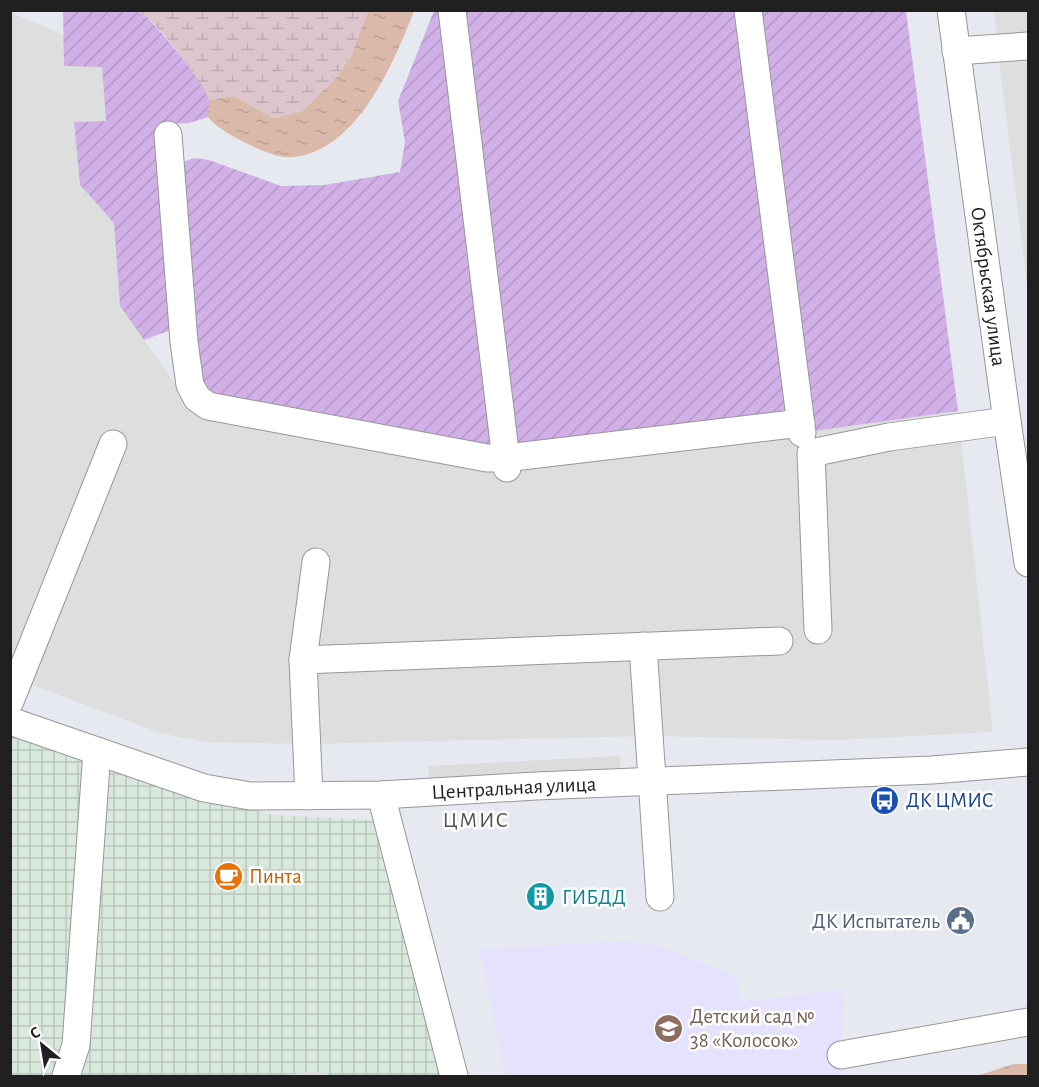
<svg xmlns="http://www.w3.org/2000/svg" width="1039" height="1087" viewBox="0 0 1039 1087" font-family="'Alegreya Sans',sans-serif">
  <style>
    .residential { fill: #dddede }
    .industrial { fill: url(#industrial-grid) }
    .education { fill: #e5e2fd }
    .wetland { fill: url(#wetland-marsh) }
    .garden { fill: url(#garden-furrows) }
    .parking { fill: #dcdcdc }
    .water { fill: url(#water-ripples) }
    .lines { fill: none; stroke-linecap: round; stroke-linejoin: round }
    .minor-casing { stroke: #979797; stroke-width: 29 }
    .minor { stroke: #fff; stroke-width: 27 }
    .labels { text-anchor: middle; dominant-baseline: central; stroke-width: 5; stroke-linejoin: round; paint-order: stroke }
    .street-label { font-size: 21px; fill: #202020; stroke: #fff }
    .transit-label { font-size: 21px; fill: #164399; stroke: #fff; text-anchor: start }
    .food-label { font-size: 21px; fill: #c56008; stroke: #fff; text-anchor: start }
    .culture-label { font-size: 21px; fill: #0d838f; stroke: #fff; text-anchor: start }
    .service-label { font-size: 21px; fill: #4e5e75; stroke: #fff; text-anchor: end }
    .education-label { font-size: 21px; fill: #785e54; stroke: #fff; text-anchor: start }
    .neighbourhood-label { font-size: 22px; letter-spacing: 1.5px; fill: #535353; stroke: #fff }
  </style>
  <defs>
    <pattern id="industrial-grid" width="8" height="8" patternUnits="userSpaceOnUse" patternTransform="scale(1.5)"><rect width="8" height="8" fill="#d9e8dd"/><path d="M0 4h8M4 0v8" fill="none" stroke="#bac7bd"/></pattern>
    <pattern id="wetland-marsh" width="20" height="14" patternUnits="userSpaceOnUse" patternTransform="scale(1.5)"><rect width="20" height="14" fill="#ddc5ce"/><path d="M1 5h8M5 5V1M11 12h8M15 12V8" fill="none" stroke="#bda9b1"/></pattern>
    <pattern id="garden-furrows" width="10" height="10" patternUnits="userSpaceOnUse" patternTransform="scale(1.5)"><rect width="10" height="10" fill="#d1b0e7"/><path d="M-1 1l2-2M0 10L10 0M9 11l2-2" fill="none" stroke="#b397c6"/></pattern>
    <pattern id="water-ripples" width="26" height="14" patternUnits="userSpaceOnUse" patternTransform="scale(1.5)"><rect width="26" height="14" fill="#dbb9aa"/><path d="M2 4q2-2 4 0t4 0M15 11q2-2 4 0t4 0" fill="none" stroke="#bc9f92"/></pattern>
  </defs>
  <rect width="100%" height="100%" fill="#e7e9f0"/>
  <g class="residential">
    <polygon points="994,11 1028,11 1028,39 998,42"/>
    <polygon points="10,12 64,35 65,66 102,66 106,121 74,122 80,185 114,223 120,306 189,403 807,432 958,411 993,732 837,740 649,736 307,744 202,742 157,732 11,677"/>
    <polygon points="1028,58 1028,294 999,60"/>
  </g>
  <polygon class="industrial" points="10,734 273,815 390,821 444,1076 11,1076"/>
  <polygon class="education" points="625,941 662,947 737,977 740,1001 843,990 841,1060 844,1076 506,1076 479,949"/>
  <path class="wetland" d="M137,11H368L351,56L336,78L302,111L274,118L233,96L209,100C190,68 168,32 137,11Z"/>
  <g class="garden">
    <path d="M63,11C77,11 130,8 138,12C154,19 203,82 209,99C211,104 209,112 208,117L189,123L162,124L176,328L144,340L120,306L114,223L80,185L74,122L106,121L102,67L64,66Z"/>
    <polygon points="434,11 445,11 494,449 268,411 202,390 180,163 194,158 209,160 281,186 324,185 400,172 405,142 398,101"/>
    <polygon points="462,11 740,11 789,412 513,452"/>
    <polygon points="757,11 906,11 958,411 807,432"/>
  </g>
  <g class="parking">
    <polygon points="620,756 620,768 429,778 428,766"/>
    <polygon points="325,1071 330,1076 274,1076"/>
  </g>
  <g class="water">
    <path d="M368,11H414C394,62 358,150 294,157C281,159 266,152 254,147C237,138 221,132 208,117L209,100L233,96L274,118L302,111L336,78L351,56Z"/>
    <polygon points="1013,1064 1028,1064 1028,1076 977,1076"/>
  </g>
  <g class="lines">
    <defs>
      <g id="minor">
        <polyline points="452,10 507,468"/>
        <polyline points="748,10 802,433"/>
        <path id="s1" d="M951,10L1007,421L1028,563"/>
        <polyline points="956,51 1028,46"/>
        <polyline points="168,135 184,342 190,385 197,398 208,406 487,458 506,458 801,423"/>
        <polyline points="818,630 811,453 889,437 1007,421"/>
        <polyline points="643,646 660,897"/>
        <polyline points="303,660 779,641"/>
        <polyline points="10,701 113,444"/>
        <path id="s2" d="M10,721L204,788L250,796L381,795L536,786L932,770L1028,762"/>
        <polyline points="381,795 454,1076"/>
        <polyline points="309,796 303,660 316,562"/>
        <polyline points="841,1055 1028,1022"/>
        <polyline points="66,1076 76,1045 97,751"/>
      </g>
    </defs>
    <use href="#minor" class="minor-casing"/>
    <use href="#minor" class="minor"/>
  </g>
  <defs>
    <symbol id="bus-disc" viewBox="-11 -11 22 22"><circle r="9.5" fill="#1a4fb4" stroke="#fff"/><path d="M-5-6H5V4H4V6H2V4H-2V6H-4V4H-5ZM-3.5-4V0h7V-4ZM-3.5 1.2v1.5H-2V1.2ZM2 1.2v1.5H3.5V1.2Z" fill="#fff"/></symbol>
    <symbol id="cafe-disc" viewBox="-11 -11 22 22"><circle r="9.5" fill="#e8710a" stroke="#fff"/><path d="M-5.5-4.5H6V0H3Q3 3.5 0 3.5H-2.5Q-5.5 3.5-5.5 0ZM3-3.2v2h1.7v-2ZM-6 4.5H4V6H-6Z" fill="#fff"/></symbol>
    <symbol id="building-disc" viewBox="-11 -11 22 22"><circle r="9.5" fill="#0f9aa8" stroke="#fff"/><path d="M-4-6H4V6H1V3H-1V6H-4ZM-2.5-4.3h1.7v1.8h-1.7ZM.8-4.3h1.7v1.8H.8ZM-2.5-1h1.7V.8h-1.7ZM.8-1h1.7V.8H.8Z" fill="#fff"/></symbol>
    <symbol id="civic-disc" viewBox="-11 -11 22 22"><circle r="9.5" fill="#5c6f8a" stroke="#fff"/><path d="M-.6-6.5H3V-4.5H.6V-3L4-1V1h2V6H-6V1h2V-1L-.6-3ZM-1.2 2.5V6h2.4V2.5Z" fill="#fff"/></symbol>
    <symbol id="school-disc" viewBox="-11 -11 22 22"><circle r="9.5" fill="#8d6e63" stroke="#fff"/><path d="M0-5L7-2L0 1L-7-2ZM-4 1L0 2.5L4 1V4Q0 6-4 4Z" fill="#fff"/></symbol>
  </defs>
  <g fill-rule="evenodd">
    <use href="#bus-disc" x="868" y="784" width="33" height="33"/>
    <use href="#cafe-disc" x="212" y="860" width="33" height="33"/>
    <use href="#building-disc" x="524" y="880" width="33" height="33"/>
    <use href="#civic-disc" x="944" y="904" width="33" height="33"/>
    <use href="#school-disc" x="652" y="1012" width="33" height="33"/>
  </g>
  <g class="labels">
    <g class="street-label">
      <text stroke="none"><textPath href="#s1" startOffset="279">Октябрьская улица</textPath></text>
      <text stroke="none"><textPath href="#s2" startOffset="516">Центральная улица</textPath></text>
    </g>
    <g class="transit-label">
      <text x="906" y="800">ДК ЦМИС</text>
    </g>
    <g class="food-label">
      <text x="249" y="876">Пинта</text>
    </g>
    <g class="culture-label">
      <text x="562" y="897">ГИБДД</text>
    </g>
    <g class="service-label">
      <text x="940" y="921">ДК Испытатель</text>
    </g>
    <g class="education-label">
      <text x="690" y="1016">Детский сад №<tspan x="690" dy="24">38 «Колосок»</tspan></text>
    </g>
    <g class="neighbourhood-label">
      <text x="476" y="820">ЦМИС</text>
    </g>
  </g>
  <rect width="1039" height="1087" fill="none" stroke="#202020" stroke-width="24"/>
  <g transform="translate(42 1045) rotate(330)" stroke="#ffffff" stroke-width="4.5" paint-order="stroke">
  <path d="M0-4.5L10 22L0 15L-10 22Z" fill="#202020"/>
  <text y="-9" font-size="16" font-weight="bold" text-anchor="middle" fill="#202020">С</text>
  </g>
</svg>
